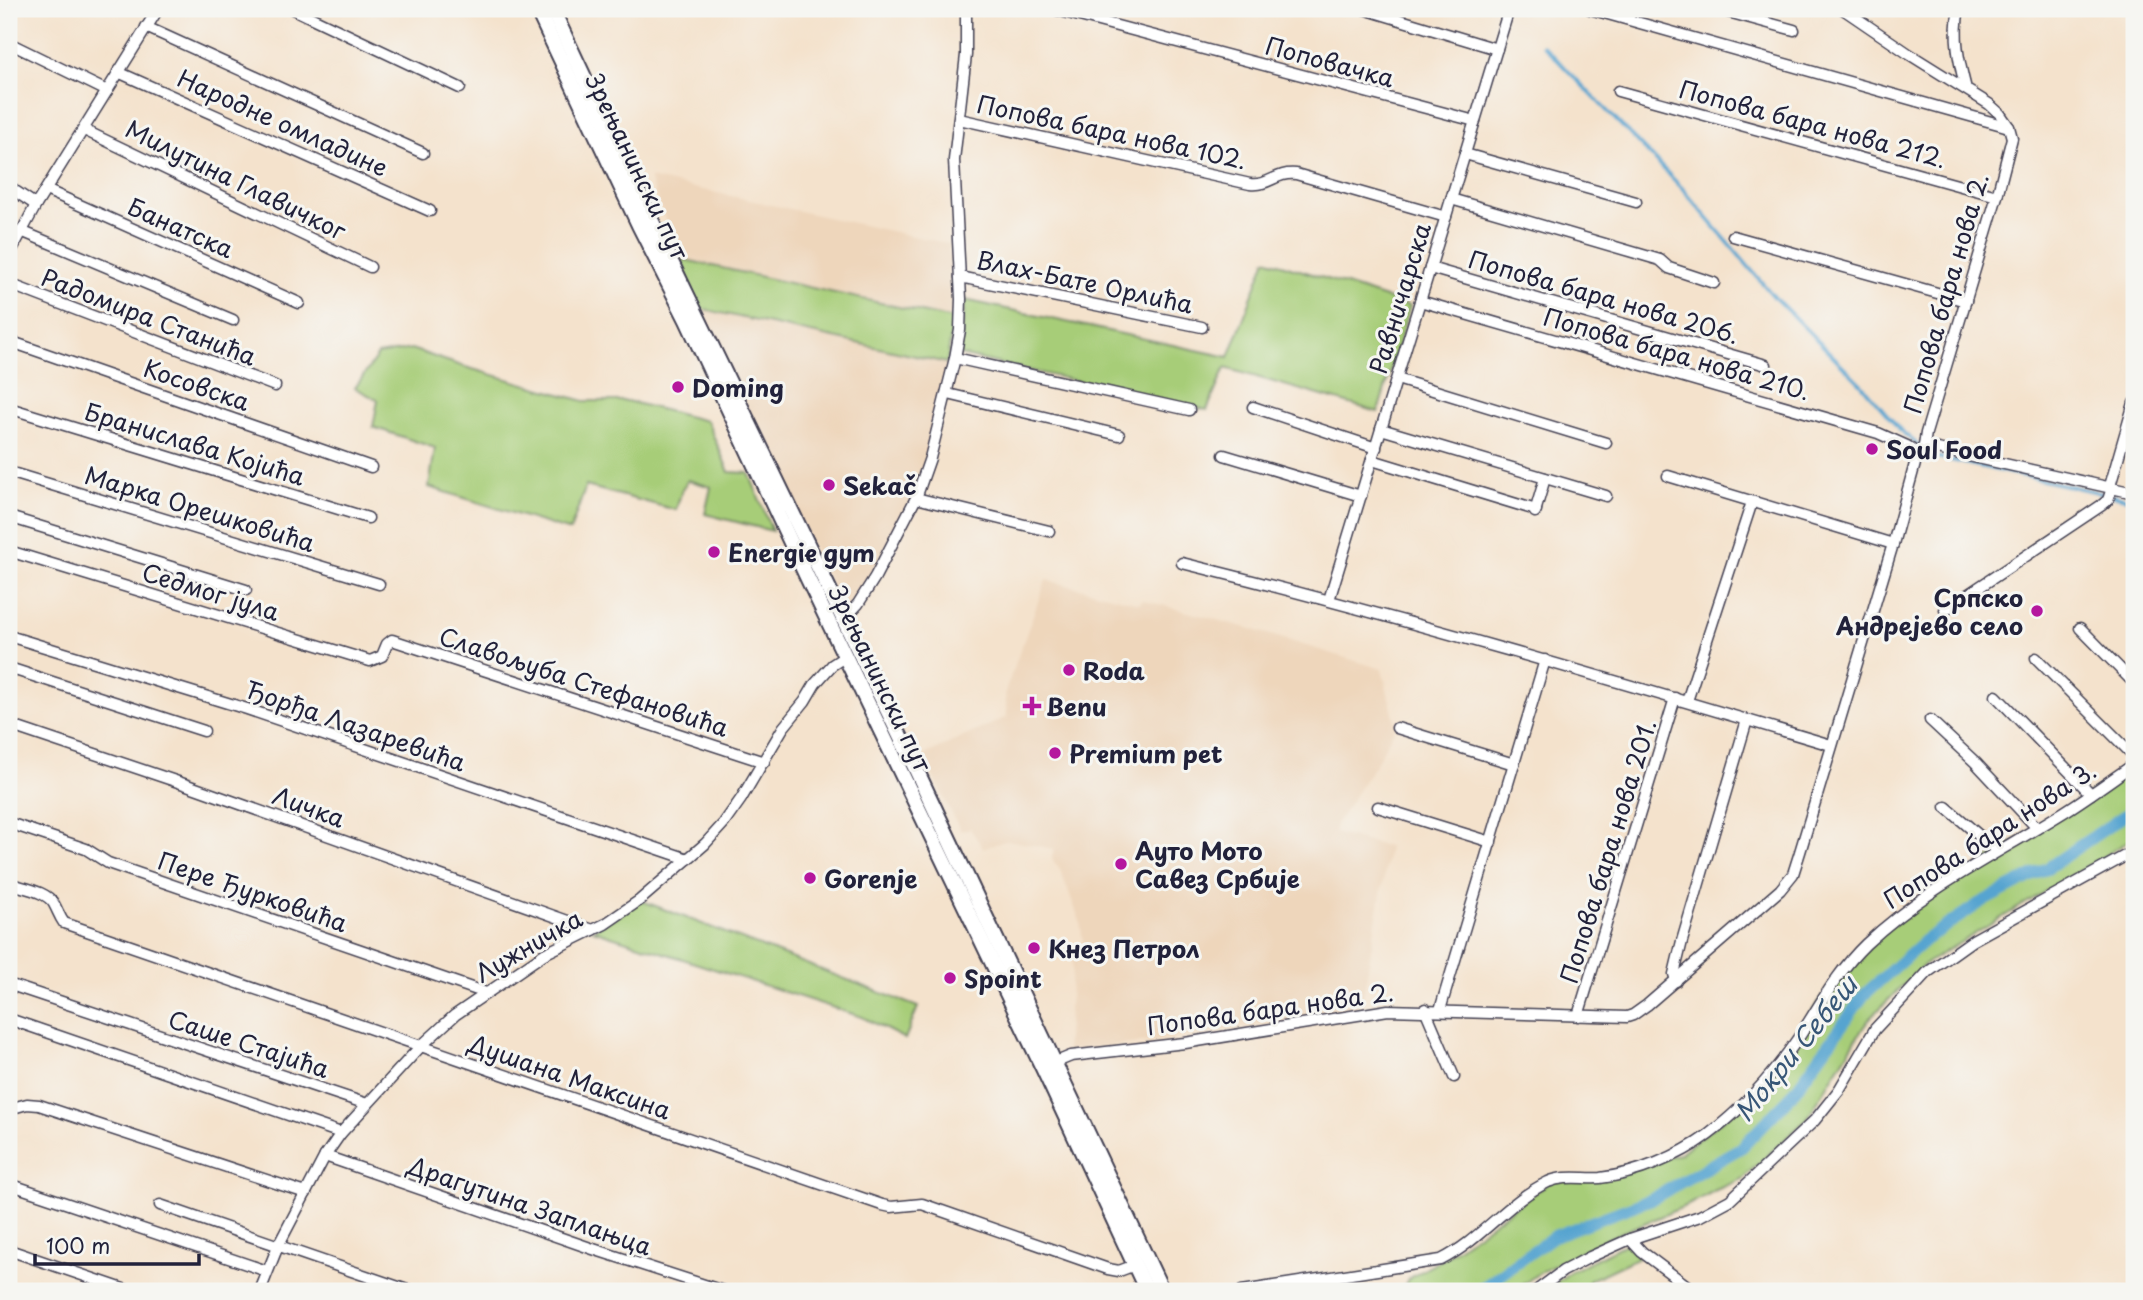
<svg xmlns="http://www.w3.org/2000/svg" width="2143" height="1300" viewBox="0 0 2143 1300" font-family="'Playpen Sans',sans-serif">
  <style>
    .built { fill: #eed6bb }
    .green { fill: #a7cd78; stroke: #64785a; stroke-width: 2 }
    .lines { fill: none; stroke-linecap: round; stroke-linejoin: round }
    .stream { stroke: #57a4d0; stroke-width: 3.5 }
    .canal { stroke: #57a4d0; stroke-width: 12 }
    .minor-casing { stroke: #423f51; stroke-width: 13 }
    .secondary-casing { stroke: #423f51; stroke-width: 18 }
    .minor { stroke: #fff; stroke-width: 10 }
    .secondary { stroke: #fff; stroke-width: 14 }
    .poi-dot { fill: #b5179e; stroke: #f6f6f2; stroke-width: 2.5 }
    .labels { text-anchor: middle; dominant-baseline: central; stroke-width: 6; stroke-linejoin: round; paint-order: stroke }
    .street-label { font-size: 24px; fill: #22223b; stroke: #f6f6f2 }
    .poi-label { font-size: 24px; font-weight: bold; fill: #22223b; stroke: #f6f6f2; text-anchor: start }
    .water-label { font-size: 26px; font-style: italic; fill: #375677; stroke: #f6f6f2 }
  </style>
  <rect width="100%" height="100%" fill="#f6f6f2"/>
  <filter id="ink" filterUnits="userSpaceOnUse"><feTurbulence type="fractalNoise" baseFrequency=".0143" numOctaves="2"/><feDisplacementMap in="SourceGraphic" scale="14" xChannelSelector="R" yChannelSelector="G"/><feConvolveMatrix kernelMatrix="1 2 1 2 8 2 1 2 1" color-interpolation-filters="sRGB"/></filter>
  <filter id="wash" filterUnits="userSpaceOnUse"><feTurbulence type="fractalNoise" baseFrequency=".00686" numOctaves="4" result="noise"/><feDisplacementMap in="SourceGraphic" scale="28" xChannelSelector="R" yChannelSelector="G"/><feGaussianBlur stdDeviation="1.57" result="paint"/><feColorMatrix in="noise" values="0 0 0 0 0 0 0 0 0 0 0 0 0 0 0 0 0 1.4 0 .05"/><feComposite in="paint" operator="in"/></filter>
  <g filter="url(#wash)">
    <rect width="100%" height="100%" fill="#f4e2cc"/>
    <g class="built">
      <polygon points="649,178 949,244 953,319 681,259"/>
      <polygon points="698,308 947,363 933,439 913,495 856,603 843,609"/>
      <polygon points="1046,580 1139,603 1143,600 1251,629 1382,669 1396,726 1376,763 1336,824 1334,833 1389,847 1361,1008 1174,1039 1066,1051 1073,957 1083,942 1080,921 1060,870 1052,859 1054,849 1008,840 983,848 970,828 961,831 922,756 1007,717 1005,692"/>
    </g>
    <g class="green">
      <polygon points="681,259 953,319 947,363 698,308"/>
      <polygon points="1266,259 1410,306 1378,412 1225,368 1207,410 960,355 965,300 1229,357"/>
      <polygon points="411,349 462,366 584,401 627,401 707,421 729,472 749,473 772,531 705,514 711,487 688,480 682,490 676,510 586,486 570,531 429,487 435,448 373,427 378,400 355,388 378,355"/>
      <polygon points="2134,764 2134,838 1925,964 1868,1020 1806,1120 1742,1179 1716,1190 1688,1205 1618,1234 1579,1252 1536,1275 1514,1291 1402,1291 1408,1279 1441,1260 1551,1181 1588,1178 1679,1154 1754,1095 1836,977 1885,926"/>
      <polygon points="640,900 918,1007 905,1039 862,1017 593,930"/>
      <polygon points="1625,1244 1639,1257 1590,1280 1585,1291 1551,1291 1552,1286 1571,1271"/>
    </g>
    <g class="lines">
      <polyline class="stream" points="1543,45 1682,188 1775,298 1861,384 1901,431 1928,453 1936,457 2134,500"/>
      <polyline class="canal" points="1478,1291 1554,1236 1652,1199 1742,1147 1792,1095 1864,995 1925,940 1980,903 2049,867 2134,809"/>
    </g>
  </g>
  <g filter="url(#ink)">
    <g class="lines">
      <defs>
        <g id="minor">
          <polyline points="293,9 460,88"/>
          <polyline points="1053,9 1475,121"/>
          <polyline points="1364,9 1497,49"/>
          <polyline points="1590,9 2009,127"/>
          <polyline points="1717,9 1794,30"/>
          <path d="M1959,9C1953,37 1959,62 1966,89"/>
          <polyline points="146,27 423,153"/>
          <polyline points="9,43 107,91"/>
          <polyline points="118,72 430,211"/>
          <polyline points="1618,91 1997,196"/>
          <path d="M959,119L1250,184C1270,186 1275,172 1296,174L1446,217"/>
          <polyline points="84,130 370,267"/>
          <polyline points="1465,154 1636,202"/>
          <polyline points="9,187 36,205"/>
          <polyline points="46,190 299,303"/>
          <polyline points="1451,199 1660,260 1669,268 1714,283"/>
          <polyline points="21,231 233,320"/>
          <polyline points="1733,236 1966,301"/>
          <polyline points="9,255 36,205 158,9"/>
          <polyline points="1430,268 1766,365"/>
          <polyline points="960,277 1202,327"/>
          <polyline points="9,284 275,386"/>
          <polyline points="1420,301 1878,433 1907,446 1919,455"/>
          <polyline points="9,341 371,467"/>
          <polyline points="955,358 1189,410"/>
          <polyline points="1397,379 1606,443"/>
          <polyline points="948,394 1119,435"/>
          <polyline points="1253,407 1376,448"/>
          <polyline points="9,408 368,518"/>
          <polyline points="1381,429 1606,496"/>
          <polyline points="1924,446 2134,493"/>
          <polyline points="1224,455 1361,496"/>
          <polyline points="1372,460 1536,510"/>
          <polyline points="9,472 379,584"/>
          <polyline points="1668,476 1893,544"/>
          <polyline points="2110,486 2134,403"/>
          <polyline points="916,498 1049,531"/>
          <polyline points="1535,512 1545,478"/>
          <polyline points="9,517 246,590"/>
          <polyline points="9,551 370,661 382,656 387,644 392,640 764,762"/>
          <path d="M1182,563C1401,617 1616,681 1831,745"/>
          <polyline points="1329,600 1509,9"/>
          <polyline points="1945,610 2102,505 2108,500 2112,488"/>
          <polyline points="843,620 858,604 875,577 916,498 930,458 955,358 960,330 961,299 954,160 966,55 966,9"/>
          <polyline points="2080,628 2134,683"/>
          <polyline points="9,636 247,709 688,859"/>
          <polyline points="2036,658 2134,756"/>
          <polyline points="9,668 204,731"/>
          <polyline points="1996,696 2091,794"/>
          <polyline points="1687,701 1752,502"/>
          <polyline points="1930,720 1975,762 2037,828"/>
          <polyline points="9,725 187,785 593,930"/>
          <polyline points="1397,728 1514,764"/>
          <polyline points="1378,807 1491,842"/>
          <polyline points="1946,807 1997,851"/>
          <polyline points="9,823 86,849 108,863 486,993"/>
          <path d="M9,883C22,888 47,891 54,904C58,911 59,916 64,923L882,1205L891,1207L922,1204L1108,1269L1119,1271L1135,1265"/>
          <polyline points="1676,981 1674,974 1682,941 1747,720"/>
          <polyline points="14,986 367,1104"/>
          <polyline points="1425,1009 1454,1077"/>
          <polyline points="1440,1010 1545,660"/>
          <polyline points="1578,1016 1675,698"/>
          <polyline points="9,1019 341,1133"/>
          <polyline points="1049,1065 1071,1056 1185,1043 1388,1010 1627,1017 1633,1015 1647,1005 1780,890 1793,874 1800,852 1893,544 1916,460 1924,446 1926,433 1997,196 2012,138 2009,127 2000,114 1989,104 1909,54 1843,9"/>
          <polyline points="9,1109 27,1104 39,1105 306,1193"/>
          <polyline points="325,1156 593,1249 723,1291"/>
          <polyline points="9,1184 267,1271"/>
          <polyline points="160,1205 410,1291"/>
          <polyline points="1630,1239 1642,1252 1694,1291"/>
          <polyline points="9,1250 129,1291"/>
          <polyline points="9,1290 13,1291"/>
          <polyline points="260,1291 278,1246 325,1156 341,1133 420,1047 455,1015 544,954 605,924 640,900 705,844 724,823 741,799 783,728 805,701 815,684 832,665 846,656"/>
          <path d="M1242,1291L1441,1260C1481,1240 1508,1201 1548,1182C1564,1175 1583,1179 1600,1178C1637,1174 1679,1156 1708,1135C1745,1107 1775,1073 1801,1034C1821,1003 1838,971 1866,944C1924,889 1997,854 2064,812C2088,797 2111,780 2134,764"/>
          <polyline points="1536,1291 1563,1271 1590,1257 1630,1239 1700,1216 1730,1200 1815,1120 1839,1090 1875,1029 1928,972 1973,940 2134,851"/>
        </g>
        <g id="secondary">
          <polyline points="537,9 639,225 687,320 808,579 1043,1068 1147,1291"/>
          <polyline points="552,9 669,258 914,765 1162,1291"/>
        </g>
      </defs>
      <use href="#minor" class="minor-casing"/>
      <use href="#secondary" class="secondary-casing"/>
      <use href="#minor" class="minor"/>
      <use href="#secondary" class="secondary"/>
    </g>
  </g>
  <g class="poi-dot">
    <circle cx="678" cy="387" r="7"/>
    <circle cx="1872" cy="449" r="7"/>
    <circle cx="829" cy="485" r="7"/>
    <circle cx="714" cy="552" r="7"/>
    <circle cx="2037" cy="611" r="7"/>
    <circle cx="1069" cy="670" r="7"/>
    <path d="M1028.5 695.5h7v7h7v7h-7v7h-7v-7h-7v-7h7z"/>
    <circle cx="1055" cy="753" r="7"/>
    <circle cx="1121" cy="864" r="7"/>
    <circle cx="810" cy="878" r="7"/>
    <circle cx="1034" cy="948" r="7"/>
    <circle cx="950" cy="978" r="7"/>
  </g>
  <g class="labels">
    <g class="street-label">
      <text transform="translate(1330 61) rotate(15)">Поповачка</text>
      <text transform="translate(283 122) rotate(24)">Народне омладине</text>
      <text transform="translate(1813 123) rotate(15)">Попова бара нова 212.</text>
      <text transform="translate(1112 131) rotate(12)">Попова бара нова 102.</text>
      <text transform="translate(638 166) rotate(64)">Зрењанински пут</text>
      <text transform="translate(236 179) rotate(26)">Милутина Главичког</text>
      <text transform="translate(181 227) rotate(24)">Банатска</text>
      <text transform="translate(1085 281) rotate(12)">Влах-Бате Орлића</text>
      <text transform="translate(1945 293) rotate(-74)">Попова бара нова 2.</text>
      <text transform="translate(1604 296) rotate(16)">Попова бара нова 206.</text>
      <text transform="translate(1399 298) rotate(-73)">Равничарска</text>
      <text transform="translate(149 316) rotate(21)">Радомира Станића</text>
      <text transform="translate(1677 353) rotate(16)">Попова бара нова 210.</text>
      <text transform="translate(197 384) rotate(19)">Косовска</text>
      <text transform="translate(195 443) rotate(17)">Бранислава Којића</text>
      <text transform="translate(200 508) rotate(17)">Марка Орешковића</text>
      <text transform="translate(211 591) rotate(17)">Седмог јула</text>
      <text transform="translate(881 678) rotate(64)">Зрењанински пут</text>
      <text transform="translate(584 681) rotate(18)">Славољуба Стефановића</text>
      <text transform="translate(356 725) rotate(19)">Ђорђа Лазаревића</text>
      <text transform="translate(309 806) rotate(20)">Личка</text>
      <text transform="translate(1989 834) rotate(-33)">Попова бара нова 3.</text>
      <text transform="translate(1607 851) rotate(-73)">Попова бара нова 201.</text>
      <text transform="translate(253 891) rotate(19)">Пере Ђурковића</text>
      <text transform="translate(528 945) rotate(-30)">Лужничка</text>
      <text transform="translate(1270 1008) rotate(-8)">Попова бара нова 2.</text>
      <text transform="translate(249 1043) rotate(18)">Саше Стајића</text>
      <text transform="translate(570 1076) rotate(19)">Душана Максина</text>
      <text transform="translate(530 1205) rotate(19)">Драгутина Заплањца</text>
    </g>
    <g class="poi-label">
      <text x="692" y="387">Doming</text>
      <text x="1886" y="449">Soul Food</text>
      <text x="843" y="485">Sekač</text>
      <text x="728" y="552">Energie gym</text>
      <text x="2023" y="597" text-anchor="end">Српско<tspan x="2023" dy="28">Андрејево село</tspan></text>
      <text x="1083" y="670">Roda</text>
      <text x="1046" y="706">Benu</text>
      <text x="1069" y="753">Premium pet</text>
      <text x="1135" y="850">Ауто Мото<tspan x="1135" dy="28">Савез Србије</tspan></text>
      <text x="824" y="878">Gorenje</text>
      <text x="1048" y="948">Кнез Петрол</text>
      <text x="964" y="978">Spoint</text>
    </g>
    <g class="water-label">
      <text transform="translate(1795 1048) rotate(-51)">Мокри Себеш</text>
    </g>
  </g>
  <rect width="2143" height="1300" fill="none" stroke="#f6f6f2" stroke-width="35"/>
  <path d="M35 1254v10h164v-10" fill="none" stroke="#22223b" stroke-width="3.5"/>
  <text x="46" y="1254" font-size="21" fill="#22223b" stroke="#f6f6f2" stroke-width="5" paint-order="stroke">100 m</text>
</svg>
